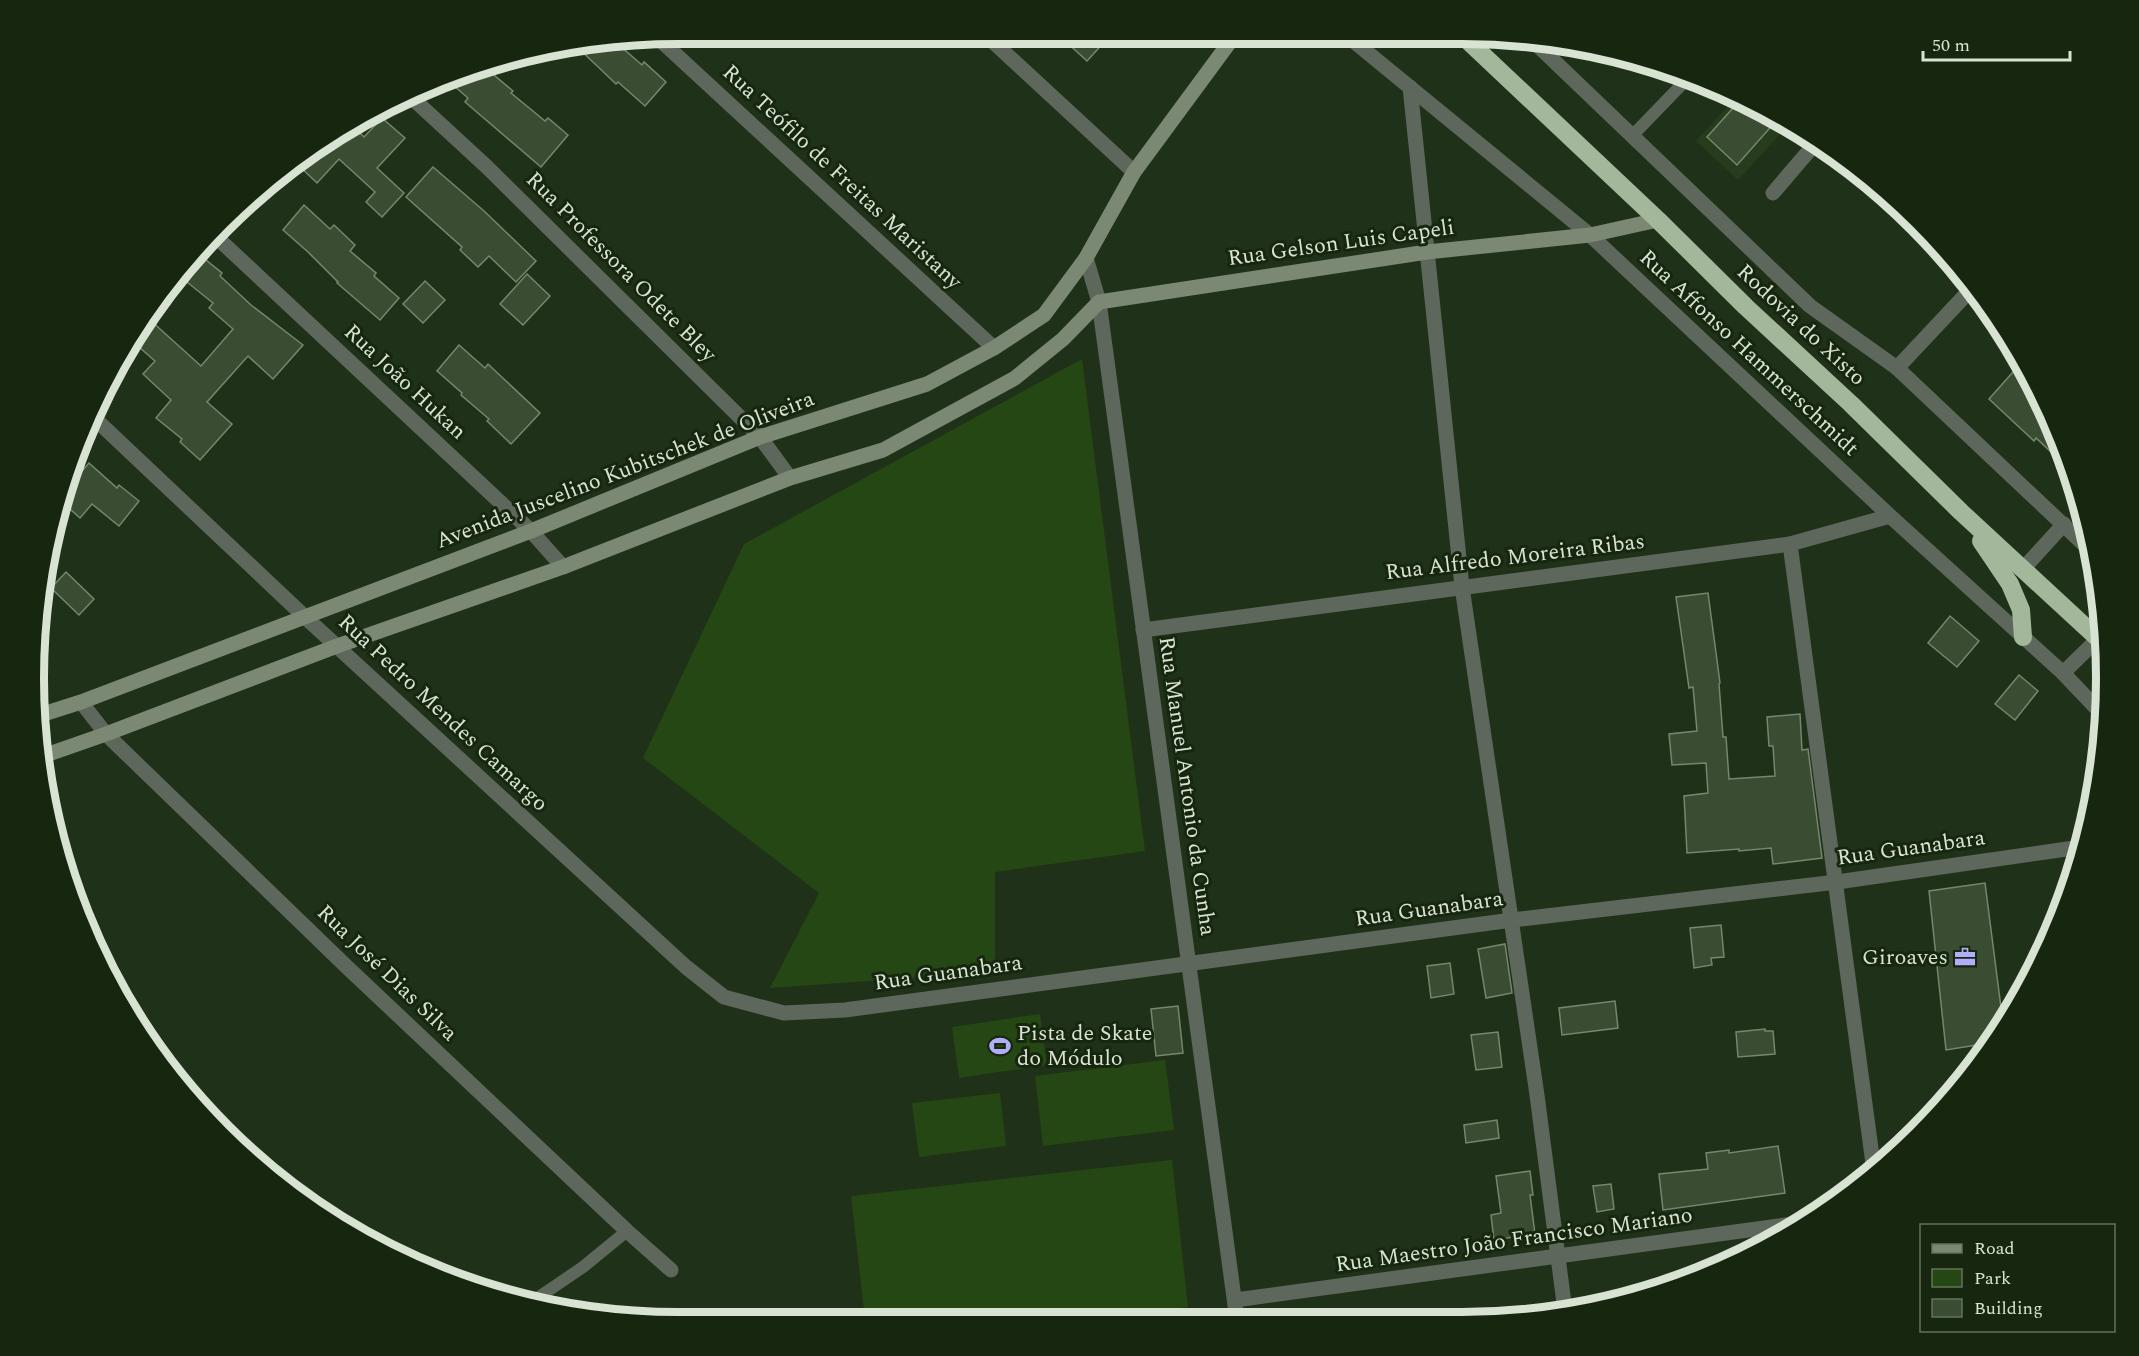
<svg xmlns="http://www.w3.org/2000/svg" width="2139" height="1356" viewBox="0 0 2139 1356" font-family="Spectral,serif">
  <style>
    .built { fill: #273c1d }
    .green { fill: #254713 }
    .building { fill: #3a4c32; stroke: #74886c; stroke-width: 1.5 }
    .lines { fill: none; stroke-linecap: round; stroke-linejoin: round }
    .lane { stroke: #5e675b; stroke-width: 12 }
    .street { stroke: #5e675b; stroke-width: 15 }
    .secondary { stroke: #7a8874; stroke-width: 15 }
    .highway { stroke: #a3b89a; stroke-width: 18 }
    .labels { text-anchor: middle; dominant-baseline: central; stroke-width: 6; stroke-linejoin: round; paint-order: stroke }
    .street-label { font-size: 22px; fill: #d8e3d3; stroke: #17270f }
    .poi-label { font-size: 22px; fill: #d8e3d3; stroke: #17270f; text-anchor: end }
    .rim { fill: none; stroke: #d8e3d3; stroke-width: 8 }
  </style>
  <rect width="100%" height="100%" fill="#203119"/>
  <polygon class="built" points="1737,96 1746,99 1787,127 1738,180 1696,141"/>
  <g class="green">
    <polygon points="1082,359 1145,851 995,872 995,972 770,988 819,893 643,758 744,544"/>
    <polygon points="1040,1014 1047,1065 959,1078 952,1027"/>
    <polygon points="1165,1060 1174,1130 1043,1146 1035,1076"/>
    <polygon points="1000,1093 1006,1146 919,1157 912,1103"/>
    <polygon points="1172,1160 1188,1307 1079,1320 865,1319 851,1196"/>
  </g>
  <g class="building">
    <polygon points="593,39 612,39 642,65 644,62 666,82 645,106 618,82 616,84 573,43"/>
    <polygon points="1063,39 1107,39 1087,61"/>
    <polygon points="482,65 513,91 511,93 545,121 548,118 568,135 541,167 465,102 468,98 446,79 471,67"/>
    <polygon points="1742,98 1777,120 1737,165 1707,137"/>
    <polygon points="382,118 405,138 377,168 404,193 382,217 366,202 375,192 339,159 317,183 295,162 319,142 353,126 364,137"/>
    <polygon points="433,167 484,211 536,261 516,282 489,256 478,267 460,250 462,247 406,197"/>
    <polygon points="304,205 330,229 334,225 355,245 350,251 376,273 374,276 399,298 380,320 337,283 338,282 308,252 283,230"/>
    <polygon points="196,252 222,273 220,276 251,305 303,345 273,379 248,356 207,402 232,424 200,460 180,442 182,439 156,418 171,400 143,374 155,361 131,340 149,319 201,366 233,329 209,308 213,303 177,274"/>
    <polygon points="527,274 550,296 523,325 500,304"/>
    <polygon points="425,281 445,300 423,323 403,304"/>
    <polygon points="459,345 485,368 488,364 540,413 511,444 487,421 489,419 461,395 462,393 437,371"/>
    <polygon points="2021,363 2039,392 2067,467 2036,438 2034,441 1989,399"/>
    <polygon points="89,463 117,488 119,485 139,501 119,526 92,504 80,518 61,501 63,493"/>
    <polygon points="66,572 94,599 79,615 51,588"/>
    <polygon points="1708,593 1720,683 1719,684 1723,737 1726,737 1729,779 1775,776 1773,746 1769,746 1767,717 1800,714 1802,750 1808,749 1822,858 1773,864 1771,848 1739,851 1739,849 1687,853 1684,796 1708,793 1706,763 1672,765 1669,734 1697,731 1693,687 1689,688 1676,597"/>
    <polygon points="1950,616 1979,641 1957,667 1928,643"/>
    <polygon points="2019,675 2038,691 2015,720 1995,704"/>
    <polygon points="1985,883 2003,1023 1989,1043 1946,1050 1929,891"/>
    <polygon points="1721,925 1724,957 1711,958 1712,965 1694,968 1690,928"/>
    <polygon points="1505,944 1512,993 1486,998 1478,949"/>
    <polygon points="1450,963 1454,994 1431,998 1427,966"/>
    <polygon points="1615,1001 1618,1028 1562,1035 1559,1008"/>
    <polygon points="1178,1006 1183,1053 1156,1056 1151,1009"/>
    <polygon points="1765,1029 1765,1031 1773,1031 1775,1054 1738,1057 1736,1032"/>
    <polygon points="1498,1032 1502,1067 1476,1070 1471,1035"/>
    <polygon points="1497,1120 1499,1138 1466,1143 1464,1125"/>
    <polygon points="1778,1146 1785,1193 1663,1210 1659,1174 1708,1169 1706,1153 1729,1150 1729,1153"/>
    <polygon points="1530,1171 1533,1195 1530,1195 1535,1234 1494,1240 1491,1215 1501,1213 1496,1176"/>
    <polygon points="1611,1184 1614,1209 1597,1212 1593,1186"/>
  </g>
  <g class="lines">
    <g class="lane">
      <polyline points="1632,136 1690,76"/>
      <polyline points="533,1301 583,1267 627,1231"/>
    </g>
    <g class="street">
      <polyline points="659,39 994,348"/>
      <polyline points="990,39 1134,172"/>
      <polyline points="1351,39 1590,235 1890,516 2063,673 2102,714"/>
      <polyline points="1531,39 1810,306 1897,368 2090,550"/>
      <polyline points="1410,87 1462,587 1537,1095 1565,1311"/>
      <polyline points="411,97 487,167 760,437 790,478"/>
      <polyline points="1773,193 1814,145"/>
      <polyline points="212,233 531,531 563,567"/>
      <polyline points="1086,258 1099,302 1237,1320"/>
      <polyline points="1897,368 1973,287"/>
      <polyline points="92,416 305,617 686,967 724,997 784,1013 845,1010 1512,920 1837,882 2081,847"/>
      <polyline points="1790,544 1874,1171"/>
      <polyline points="2023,569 2064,524"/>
      <polyline points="1143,630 1790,544 1890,516"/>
      <polyline points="2063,673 2104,633"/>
      <polyline points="81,702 106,734 348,968 627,1231 671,1270"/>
      <polyline points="1235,1300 1800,1223"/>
    </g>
    <g class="secondary">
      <polyline points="34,717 81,702 531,531 760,437 927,384 994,348 1044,315 1086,258 1134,172 1232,39"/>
      <polyline points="40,757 106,734 337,646 563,567 790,478 883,450 1015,378 1063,339 1099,302 1427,252 1590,235 1658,220"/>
    </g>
    <g class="highway">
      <polyline points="1466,39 1658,220 1746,307 1851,404 1961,512 2104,644"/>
      <polyline points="1981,541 2010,584 2021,610 2023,637"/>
    </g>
  </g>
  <defs>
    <symbol id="office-bare" viewBox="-9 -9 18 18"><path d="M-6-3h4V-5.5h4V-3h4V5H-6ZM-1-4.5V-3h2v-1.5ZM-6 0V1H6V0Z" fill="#b2adf9" stroke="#17270f" stroke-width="2.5" paint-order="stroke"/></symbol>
    <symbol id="stadium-bare" viewBox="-9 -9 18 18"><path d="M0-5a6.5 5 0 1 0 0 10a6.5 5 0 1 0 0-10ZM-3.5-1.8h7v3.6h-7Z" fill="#b2adf9" stroke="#17270f" stroke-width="2.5" paint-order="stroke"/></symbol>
  </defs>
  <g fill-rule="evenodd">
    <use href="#office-bare" x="1950" y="942" width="30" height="30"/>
    <use href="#stadium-bare" x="985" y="1031" width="30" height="30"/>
  </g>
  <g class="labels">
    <g class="street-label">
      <text transform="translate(842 177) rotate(43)">Rua Teófilo de Freitas Maristany</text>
      <text transform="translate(1341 243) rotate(-8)">Rua Gelson Luis Capeli</text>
      <text transform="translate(621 267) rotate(45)">Rua Professora Odete Bley</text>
      <text transform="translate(1801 325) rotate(43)">Rodovia do Xisto</text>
      <text transform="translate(1749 353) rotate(43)">Rua Affonso Hammerschmidt</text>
      <text transform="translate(405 382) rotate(43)">Rua João Hukan</text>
      <text transform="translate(625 470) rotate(-21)">Avenida Juscelino Kubitschek de Oliveira</text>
      <text transform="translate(1515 557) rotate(-7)">Rua Alfredo Moreira Ribas</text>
      <text transform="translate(443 713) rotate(43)">Rua Pedro Mendes Camargo</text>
      <text transform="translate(1187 786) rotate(82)">Rua Manuel Antonio da Cunha</text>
      <text transform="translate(1911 848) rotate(-8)">Rua Guanabara</text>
      <text transform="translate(1429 909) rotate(-8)">Rua Guanabara</text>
      <text transform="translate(387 973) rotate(44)">Rua José Dias Silva</text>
      <text transform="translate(948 973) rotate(-8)">Rua Guanabara</text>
      <text transform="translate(1514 1240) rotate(-8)">Rua Maestro João Francisco Mariano</text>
    </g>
    <g class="poi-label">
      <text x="1948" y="957">Giroaves</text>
      <text x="1017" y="1033" text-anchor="start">Pista de Skate<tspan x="1017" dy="25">do Módulo</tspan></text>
    </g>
  </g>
  <path d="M0 0H2139V1356H0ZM678 44H1462A634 634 0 0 1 2096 678V678A634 634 0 0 1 1462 1312H678A634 634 0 0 1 44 678V678A634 634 0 0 1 678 44Z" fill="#17270f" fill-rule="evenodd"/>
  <path class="rim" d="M678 44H1462A634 634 0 0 1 2096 678V678A634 634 0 0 1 1462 1312H678A634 634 0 0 1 44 678V678A634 634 0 0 1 678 44Z"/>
  <rect x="1920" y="1224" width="195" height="108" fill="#17270f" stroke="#64725d" stroke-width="1.5"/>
  <rect x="1932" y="1244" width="30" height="9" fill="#7a8874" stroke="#64725d" stroke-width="1.5"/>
  <text x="1974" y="1254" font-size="18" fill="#d8e3d3">Road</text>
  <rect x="1932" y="1269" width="30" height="18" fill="#254713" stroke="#64725d" stroke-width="1.5"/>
  <text x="1974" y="1284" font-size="18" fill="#d8e3d3">Park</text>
  <rect x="1932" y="1299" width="30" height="18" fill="#3a4c32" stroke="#64725d" stroke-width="1.5"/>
  <text x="1974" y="1314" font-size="18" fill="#d8e3d3">Building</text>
  <path d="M1923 51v9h147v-9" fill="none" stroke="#d8e3d3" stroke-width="3"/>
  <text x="1932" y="51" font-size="18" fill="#d8e3d3" stroke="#17270f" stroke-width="4.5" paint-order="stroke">50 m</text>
</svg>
